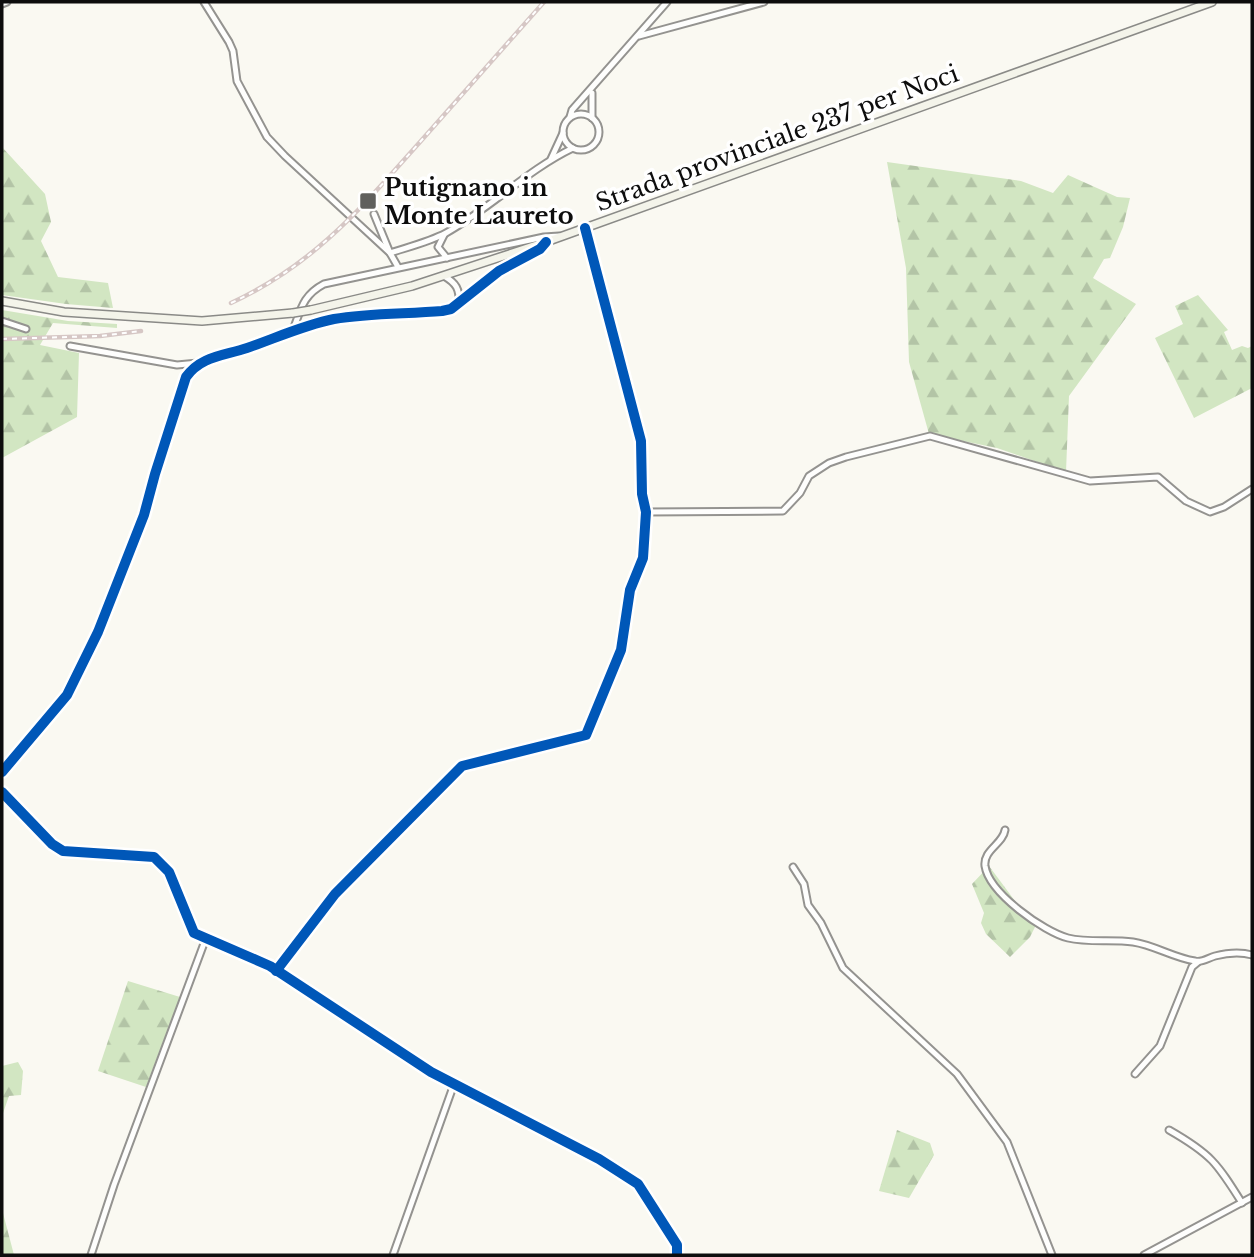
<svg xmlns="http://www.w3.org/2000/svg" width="1254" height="1257" viewBox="0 0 1254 1257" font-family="'Libre Baskerville',serif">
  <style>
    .forest { fill: url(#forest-firs) }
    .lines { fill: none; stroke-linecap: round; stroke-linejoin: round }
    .street-casing { stroke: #949390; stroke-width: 9 }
    .secondary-casing { stroke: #8a8a87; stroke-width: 10 }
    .street { stroke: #fefefd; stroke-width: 5 }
    .secondary { stroke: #f4f4ea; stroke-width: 7 }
    .rail-casing { stroke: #d6c7c5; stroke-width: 4.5 }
    .rail { stroke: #fff; stroke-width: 2; stroke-dasharray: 5; stroke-linecap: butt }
    .secondary-bridge-casing { stroke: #8a8a87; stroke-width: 10; stroke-linecap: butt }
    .secondary-bridge { stroke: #f4f4ea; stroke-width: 7 }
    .cycleway-casing { stroke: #fff; stroke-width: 15 }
    .cycleway { stroke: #0057b8; stroke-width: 10 }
    .poi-dot { fill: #60605d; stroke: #fff; stroke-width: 2.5 }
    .labels { text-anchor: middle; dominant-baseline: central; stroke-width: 7; stroke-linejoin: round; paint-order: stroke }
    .street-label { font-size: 24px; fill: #0d0d0d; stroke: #fff }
    .poi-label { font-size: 24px; font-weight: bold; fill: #0d0d0d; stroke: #fff; text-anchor: start }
  </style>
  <defs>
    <pattern id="forest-firs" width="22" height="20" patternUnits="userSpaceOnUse" patternTransform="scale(1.75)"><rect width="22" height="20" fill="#d2e6c2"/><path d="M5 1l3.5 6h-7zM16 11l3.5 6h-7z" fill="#b3c4a6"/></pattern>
  </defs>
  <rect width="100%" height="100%" fill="#faf9f2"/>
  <g class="forest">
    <polygon points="2,147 45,194 51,222 41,241 58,277 108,283 113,308 66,304 2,295"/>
    <polygon points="887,162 1021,181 1053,193 1068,175 1117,197 1130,198 1123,227 1110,258 1104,259 1093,278 1136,304 1069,396 1066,472 997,448 929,434 909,362 906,268"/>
    <polygon points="1198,295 1228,330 1224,332 1232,350 1242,346 1248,348 1252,346 1252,388 1194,418 1155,338 1183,324 1175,306"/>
    <polygon points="2,310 68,321 117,324 117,328 53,323 40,345 79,353 77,417 2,458"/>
    <polygon points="989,866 1018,905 1038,921 1030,937 1010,957 986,934 981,923 984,913 972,884"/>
    <polygon points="128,981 180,997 146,1087 98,1071"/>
    <polygon points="18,1062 23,1071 21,1095 9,1096 2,1116 2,1134 2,1066"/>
    <polygon points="897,1130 930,1143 934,1155 909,1198 879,1191"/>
    <polygon points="2,1193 3,1213 14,1255 2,1255"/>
  </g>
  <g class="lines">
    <defs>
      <g id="street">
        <polyline points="204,2 229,42 233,51 237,81 267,137 285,156 390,253 398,267"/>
        <polyline points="2,4 7,2"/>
        <polyline points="639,36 764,2"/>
        <polyline points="592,93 592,118"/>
        <circle cx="581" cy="132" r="18"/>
        <polyline points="570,117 572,110 667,2"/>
        <polyline points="551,159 563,133"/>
        <path d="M374,214L390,253C408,247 429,242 446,233C491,208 527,170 573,148"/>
        <polyline points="444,235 438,247 447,258"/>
        <path d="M444,276C456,283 460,289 459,304"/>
        <polyline points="2,321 26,329"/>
        <path d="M293,330C301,309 303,295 324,284L544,237L559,236"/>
        <polyline points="70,346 177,365 198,363"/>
        <polyline points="646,512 783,511 800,493 809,476 829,463 846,457 930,436 1090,481 1158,477 1186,501 1210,512 1224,507 1252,489"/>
        <path d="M2,772L67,695L98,632L144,515L155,474L186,377C201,356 223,356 247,348C276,338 304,325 334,319C369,313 407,314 442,311L451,309L499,271L540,249L546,242"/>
        <polyline points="2,792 52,844 63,851 154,857 169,872 194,933 270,966 431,1072 599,1159 638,1184 677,1245 677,1255"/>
        <path d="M1005,830C1003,844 983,850 985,866C989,893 1044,932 1068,938C1089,943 1112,939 1133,942C1154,945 1174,958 1195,961C1202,963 1208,958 1215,956C1227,953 1241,952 1252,955"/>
        <polyline points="793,867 804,884 808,905 821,923 843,968 957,1074 1007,1142 1052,1255"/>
        <polyline points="276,971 335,894 462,766 586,735 621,650 630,590 643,558 646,512 642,494 641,441 585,228"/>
        <polyline points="1135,1074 1160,1046 1192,967 1198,962"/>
        <path d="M1169,1130C1211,1154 1217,1163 1242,1203"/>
        <polyline points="91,1255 114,1185 206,938"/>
        <polyline points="393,1255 454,1084"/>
        <polyline points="1144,1255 1252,1197"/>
      </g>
      <g id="secondary">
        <polyline points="2,301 64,312 202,321 293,313"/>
        <polyline points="311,310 412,286 546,242 1212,2"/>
      </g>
    </defs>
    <use href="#street" class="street-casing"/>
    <use href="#secondary" class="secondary-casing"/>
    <use href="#street" class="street"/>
    <use href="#secondary" class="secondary"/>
    <defs>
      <g id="rail">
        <path d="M231,303C315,264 361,208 420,142C462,95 503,48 544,2"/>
        <polyline points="2,339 100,336 141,331"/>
      </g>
    </defs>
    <use href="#rail" class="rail-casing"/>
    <use href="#rail" class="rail"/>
    <defs>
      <polyline id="secondary-bridge" points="293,313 311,310"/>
    </defs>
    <use href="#secondary-bridge" class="secondary-bridge-casing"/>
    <use href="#secondary-bridge" class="secondary-bridge"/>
    <defs>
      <g id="cycleway">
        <path d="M2,772L67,695L98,632L144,515L155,474L186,377C201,356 223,356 247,348C276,338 304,325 334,319C369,313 407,314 442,311L451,309L499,271L540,249L546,242"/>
        <polyline points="2,792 52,844 63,851 154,857 169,872 194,933 270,966 431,1072 599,1159 638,1184 677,1245 677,1255"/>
        <polyline points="276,971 335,894 462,766 586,735 621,650 630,590 643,558 646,512 642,494 641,441 585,228"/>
      </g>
    </defs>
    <use href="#cycleway" class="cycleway-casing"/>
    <use href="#cycleway" class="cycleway"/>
  </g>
  <rect class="poi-dot" x="359" y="192" width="18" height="18" rx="3.5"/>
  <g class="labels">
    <g class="street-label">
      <text transform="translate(777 138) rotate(-20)">Strada provinciale 237 per Noci</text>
    </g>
    <g class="poi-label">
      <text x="384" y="187">Putignano in<tspan x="384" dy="28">Monte Laureto</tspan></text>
    </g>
  </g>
  <rect width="1254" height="1257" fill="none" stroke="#0d0d0d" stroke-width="7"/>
</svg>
